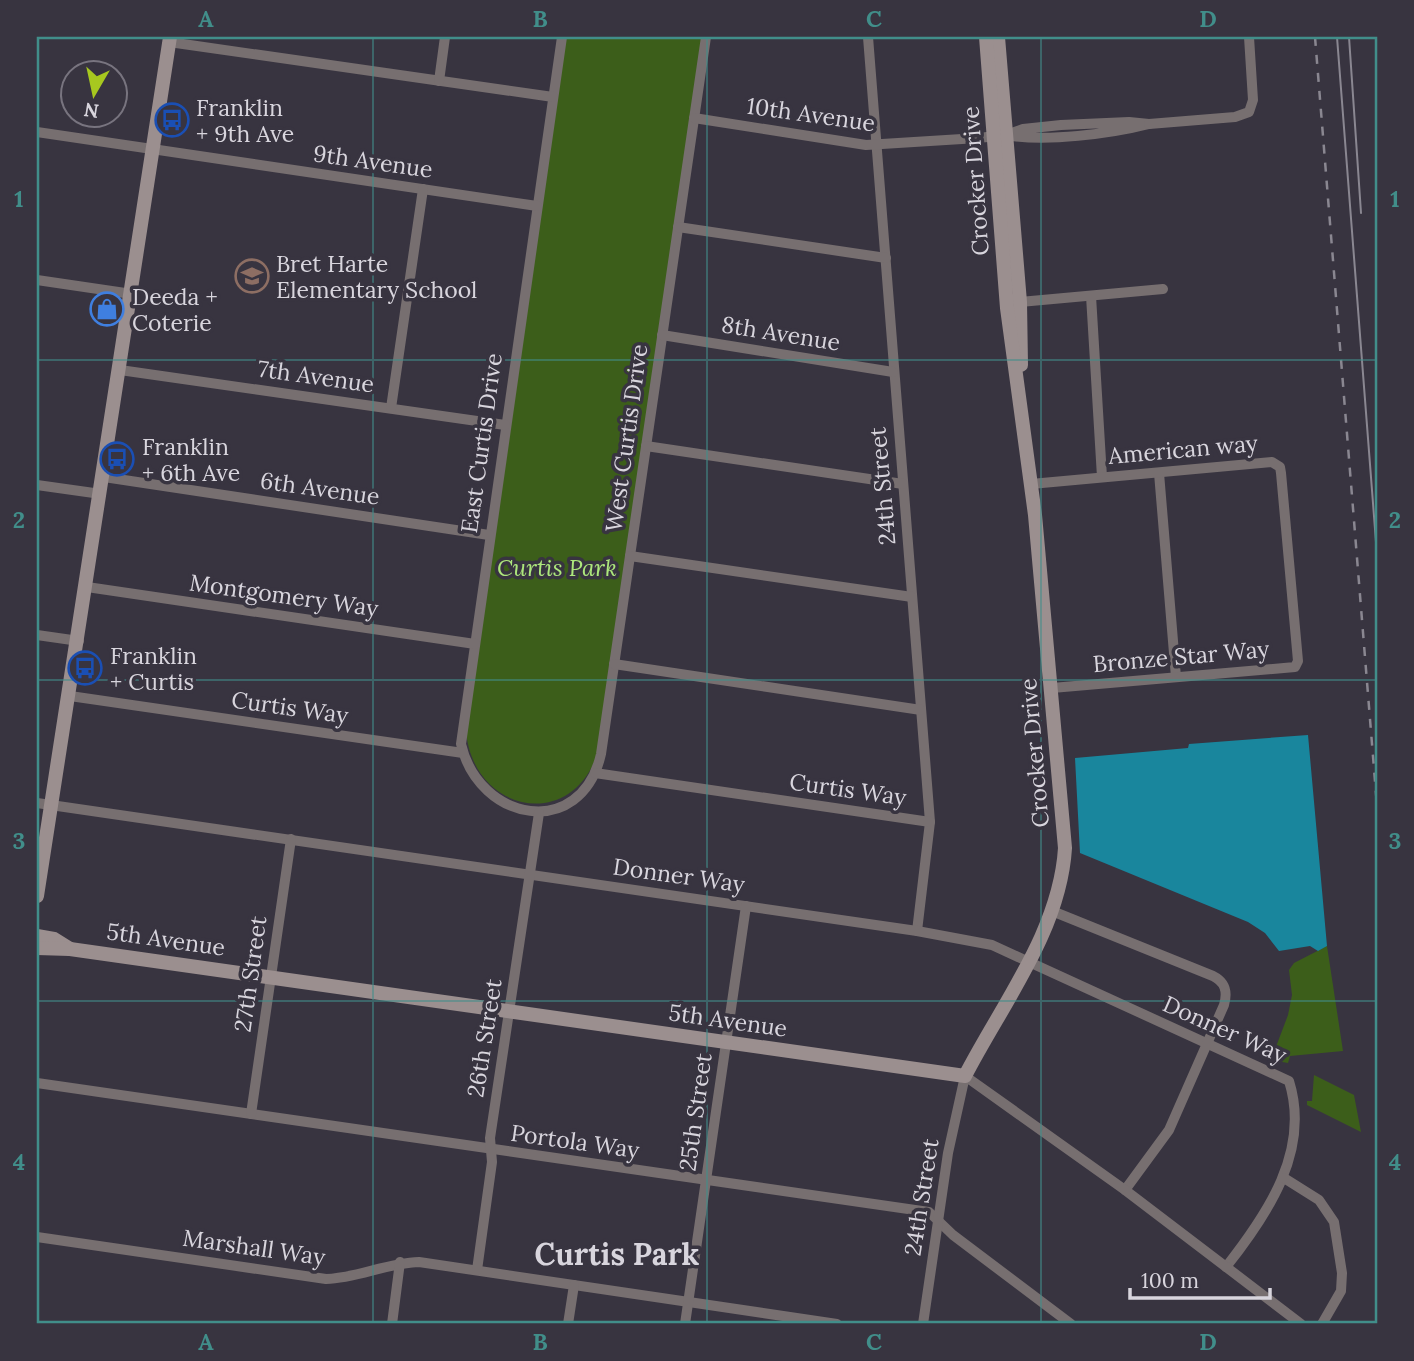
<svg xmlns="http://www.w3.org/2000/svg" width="1414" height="1361" viewBox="0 0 1414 1361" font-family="Lora,serif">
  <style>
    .green { fill: #3c5e1a }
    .water { fill: #19869d }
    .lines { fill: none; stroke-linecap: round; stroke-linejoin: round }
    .street { stroke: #776f70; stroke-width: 10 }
    .secondary { stroke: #9b8f8f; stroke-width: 14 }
    .tram { stroke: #8a8791; stroke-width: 2 }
    .rail { stroke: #8a8791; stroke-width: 2.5; stroke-dasharray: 9 9; stroke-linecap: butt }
    .grid { fill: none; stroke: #418e8a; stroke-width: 2; stroke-opacity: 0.55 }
    .labels { text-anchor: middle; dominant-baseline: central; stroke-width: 7; stroke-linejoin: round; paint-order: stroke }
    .poi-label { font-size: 23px; fill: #d8d5dd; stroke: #383440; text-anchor: start }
    .street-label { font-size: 23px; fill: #d8d5dd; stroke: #383440 }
    .park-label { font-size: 23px; font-style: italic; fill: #ade77c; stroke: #383440 }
    .district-label { font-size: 30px; font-weight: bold; fill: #d8d5dd; stroke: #383440 }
    .neatline { fill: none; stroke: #418e8a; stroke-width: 2.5 }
    .grid-label { font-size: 23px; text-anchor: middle; font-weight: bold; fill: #418e8a }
  </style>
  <rect width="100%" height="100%" fill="#383440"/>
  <g class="green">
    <path d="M566,37H702L598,752C572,833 473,813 466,731Z"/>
    <polygon points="1327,946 1343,1051 1290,1056 1288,1063 1271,1060 1288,1015 1292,995 1289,970 1294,963"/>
    <polygon points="1314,1075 1354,1095 1361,1132 1307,1105 1307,1101 1312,1101"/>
  </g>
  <polygon class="water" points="1308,735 1327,946 1318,951 1310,946 1279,951 1265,933 1248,922 1080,853 1075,758 1188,748 1189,744"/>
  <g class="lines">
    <g class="street">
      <path d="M562,37L461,744C479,822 581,841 601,754L706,37"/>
      <polyline points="868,37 930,822 917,931"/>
      <polyline points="169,42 553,97"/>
      <polyline points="439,81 445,37"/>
      <path d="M694,118L866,145L978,138L1006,135L1023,129L1061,125L1129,122L1149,124C1110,134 1046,142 1006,135"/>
      <polyline points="1149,124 1235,117 1249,112 1253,100 1249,37"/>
      <polyline points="37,132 537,206"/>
      <polyline points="678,227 886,258"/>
      <polyline points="37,280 132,294"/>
      <polyline points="1091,296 1102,477"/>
      <polyline points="1020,302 1163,289"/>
      <polyline points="662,335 893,372"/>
      <polyline points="120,370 505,425"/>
      <polyline points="391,408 423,189"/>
      <polyline points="646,446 903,484"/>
      <polyline points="1159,473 1176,677"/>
      <polyline points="104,477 489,535"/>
      <polyline points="1031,484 1272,462 1280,467 1281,473 1298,661 1295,667 1052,688"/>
      <polyline points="37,485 101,494"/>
      <polyline points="630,556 912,597"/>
      <polyline points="87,587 475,644"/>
      <polyline points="37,635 79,641"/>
      <polyline points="614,664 921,710"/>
      <polyline points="70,696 463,753"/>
      <polyline points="595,773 930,822"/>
      <path d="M37,803L917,931L992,945L1289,1081C1311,1151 1267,1215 1226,1267"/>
      <path d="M1052,911L1213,976C1225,982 1228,991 1224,1005L1169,1130L1125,1190"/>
      <polyline points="37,1083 929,1212 953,1235 1071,1324"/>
      <polyline points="251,1114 291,839"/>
      <polyline points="1284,1178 1319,1200 1334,1222 1342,1273 1341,1291 1322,1324"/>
      <path d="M37,1237L326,1279C358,1278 386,1263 419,1262L837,1324"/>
      <polyline points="477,1270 492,1162 490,1138 539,813"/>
      <polyline points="392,1324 400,1262"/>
      <polyline points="568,1324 574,1285"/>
      <polyline points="685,1324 746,906"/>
      <polyline points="923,1324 948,1153 965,1076 1125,1190 1301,1324"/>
    </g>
    <g class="secondary">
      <polyline points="998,37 1020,302 1021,365"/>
      <polyline points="37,896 170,37"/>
      <polyline points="37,936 54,939 70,949"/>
      <path d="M37,948L70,949L965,1076C1002,1004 1060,931 1065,848L1035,515L1007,308L986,37"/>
    </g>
    <g class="tram">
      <polyline points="1337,37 1377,555"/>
      <polyline points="1349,37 1361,213"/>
    </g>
    <polyline class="rail" points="1315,37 1377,806"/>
  </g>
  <path class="grid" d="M373,37V1324M707,37V1324M1041,37V1324M37,360H1377M37,680H1377M37,1001H1377"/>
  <defs>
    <symbol id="bus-ring" viewBox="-11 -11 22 22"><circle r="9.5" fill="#383440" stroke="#1a4fb4" stroke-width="1.5"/><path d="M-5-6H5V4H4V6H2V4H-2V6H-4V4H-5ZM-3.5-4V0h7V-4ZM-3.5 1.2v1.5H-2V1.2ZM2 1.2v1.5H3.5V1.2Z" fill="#1a4fb4"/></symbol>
    <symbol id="school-ring" viewBox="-11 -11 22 22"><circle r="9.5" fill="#383440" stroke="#8d6e63" stroke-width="1.5"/><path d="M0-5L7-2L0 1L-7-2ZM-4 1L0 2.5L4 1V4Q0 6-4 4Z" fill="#8d6e63"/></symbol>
    <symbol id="shop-ring" viewBox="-11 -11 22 22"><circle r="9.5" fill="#383440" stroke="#3f7fe0" stroke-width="1.5"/><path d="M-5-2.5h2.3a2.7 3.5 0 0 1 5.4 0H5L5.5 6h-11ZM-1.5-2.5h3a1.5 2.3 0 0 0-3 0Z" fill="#3f7fe0"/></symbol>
  </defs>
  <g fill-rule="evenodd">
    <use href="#bus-ring" x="153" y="101" width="38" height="38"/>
    <use href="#school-ring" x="233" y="257" width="38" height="38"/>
    <use href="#shop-ring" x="88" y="290" width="38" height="38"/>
    <use href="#bus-ring" x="98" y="440" width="38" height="38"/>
    <use href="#bus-ring" x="66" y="649" width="38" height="38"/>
  </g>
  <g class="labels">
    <g class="poi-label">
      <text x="196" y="107">Franklin<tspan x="196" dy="26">+ 9th Ave</tspan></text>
      <text x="276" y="263">Bret Harte<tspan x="276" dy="26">Elementary School</tspan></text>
      <text x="132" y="296">Deeda +<tspan x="132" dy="26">Coterie</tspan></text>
      <text x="142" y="446">Franklin<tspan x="142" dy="26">+ 6th Ave</tspan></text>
      <text x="110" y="655">Franklin<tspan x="110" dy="26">+ Curtis</tspan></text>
    </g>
    <g class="street-label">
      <text transform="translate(811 114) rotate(8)">10th Avenue</text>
      <text transform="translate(373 161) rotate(8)">9th Avenue</text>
      <text transform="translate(975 181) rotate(-94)">Crocker Drive</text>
      <text transform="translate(781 333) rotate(9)">8th Avenue</text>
      <text transform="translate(316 376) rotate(8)">7th Avenue</text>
      <text transform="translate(626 438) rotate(-82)">West Curtis Drive</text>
      <text transform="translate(481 443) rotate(-82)">East Curtis Drive</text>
      <text transform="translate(1183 449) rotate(-5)">American way</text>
      <text transform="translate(882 486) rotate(-95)">24th Street</text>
      <text transform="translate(320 488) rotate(8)">6th Avenue</text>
      <text transform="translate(284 595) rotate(8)">Montgomery Way</text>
      <text transform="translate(1181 656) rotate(-5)">Bronze Star Way</text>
      <text transform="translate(290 707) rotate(8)">Curtis Way</text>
      <text transform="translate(1034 753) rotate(-95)">Crocker Drive</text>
      <text transform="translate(848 789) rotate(8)">Curtis Way</text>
      <text transform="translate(679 875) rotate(8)">Donner Way</text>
      <text transform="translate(166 939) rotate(8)">5th Avenue</text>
      <text transform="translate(250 974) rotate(-82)">27th Street</text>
      <text transform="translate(728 1020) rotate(8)">5th Avenue</text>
      <text transform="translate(1225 1029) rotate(24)">Donner Way</text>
      <text transform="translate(484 1038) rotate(-81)">26th Street</text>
      <text transform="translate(695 1112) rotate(-82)">25th Street</text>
      <text transform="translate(575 1141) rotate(8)">Portola Way</text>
      <text transform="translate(921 1197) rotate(-81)">24th Street</text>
      <text transform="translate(254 1247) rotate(8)">Marshall Way</text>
    </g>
    <g class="park-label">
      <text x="557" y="567">Curtis Park</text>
    </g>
    <g class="district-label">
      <text x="617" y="1254">Curtis Park</text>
    </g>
  </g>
  <rect width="1414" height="1361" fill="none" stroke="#383440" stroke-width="77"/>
  <g transform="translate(94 94) rotate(189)"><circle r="33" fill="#383440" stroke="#78747f" stroke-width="2"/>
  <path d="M0-5L12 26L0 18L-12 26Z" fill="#a7c81f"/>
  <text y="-10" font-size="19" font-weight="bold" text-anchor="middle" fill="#d8d5dd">N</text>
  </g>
  <path d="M1130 1288v10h140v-10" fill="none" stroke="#d8d5dd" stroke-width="3.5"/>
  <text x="1141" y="1288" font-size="21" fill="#d8d5dd" stroke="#383440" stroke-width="5" paint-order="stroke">100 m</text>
  <rect x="38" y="38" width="1338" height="1284" class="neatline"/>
  <g class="grid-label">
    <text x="206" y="27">A</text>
    <text x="540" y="27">B</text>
    <text x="874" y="27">C</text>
    <text x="1208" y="27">D</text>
    <text x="19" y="207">1</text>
    <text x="1395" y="207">1</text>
    <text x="19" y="528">2</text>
    <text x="1395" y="528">2</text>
    <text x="19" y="849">3</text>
    <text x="1395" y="849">3</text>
    <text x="19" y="1170">4</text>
    <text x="1395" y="1170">4</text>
    <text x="206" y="1350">A</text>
    <text x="540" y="1350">B</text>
    <text x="874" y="1350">C</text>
    <text x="1208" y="1350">D</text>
  </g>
</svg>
